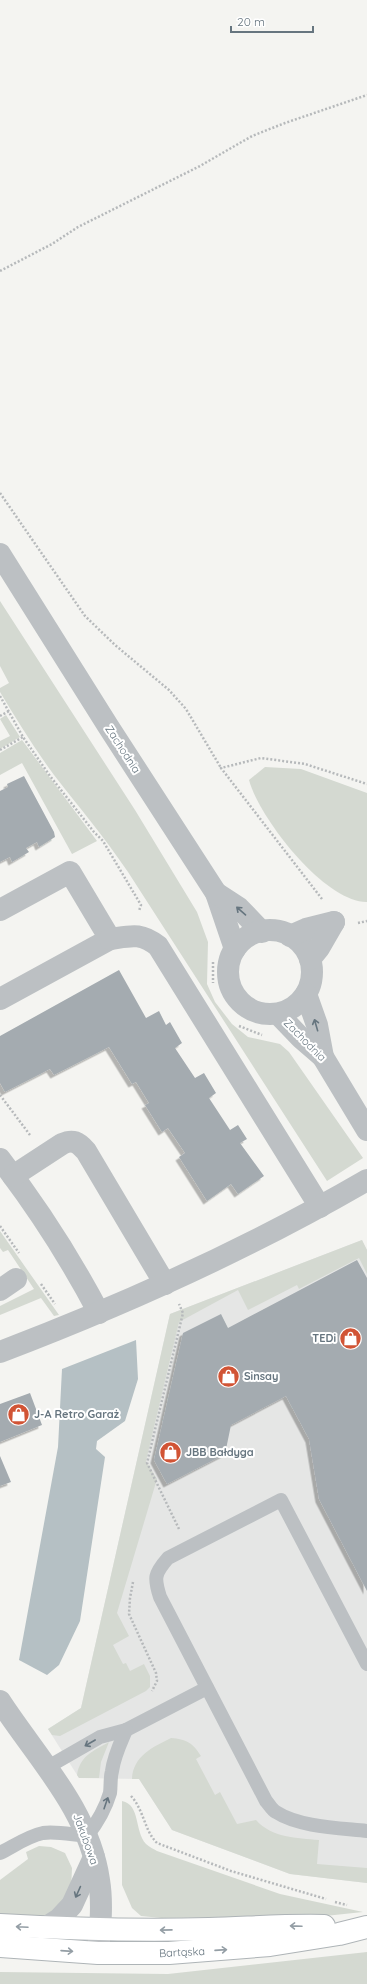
<svg xmlns="http://www.w3.org/2000/svg" width="367" height="1984" viewBox="0 0 367 1984" font-family="Quicksand,sans-serif">
  <style>
    .built { fill: #e5e6e5 }
    .green { fill: #d4d9d1 }
    .water { fill: #b5c0c4 }
    .building { fill: #a4abb0; filter: url(#shadow) }
    .lines { fill: none; stroke-linecap: round; stroke-linejoin: round }
    .secondary-casing { stroke: #aeb4b7; stroke-width: 24 }
    .path { stroke: #b6b9bb; stroke-width: 2.5; stroke-dasharray: 2 2; stroke-linecap: butt }
    .lane { stroke: #bcc0c3; stroke-width: 14 }
    .street { stroke: #bcc0c3; stroke-width: 22 }
    .secondary { stroke: #fff; stroke-width: 22 }
    .oneway { stroke: #66757f }
    .oneway2 { stroke: #949ea5 }
    .labels { text-anchor: middle; dominant-baseline: central; stroke-width: 4; stroke-linejoin: round; paint-order: stroke }
    .street-label { font-size: 11px; fill: #66757f; stroke: #fff }
    .poi-label { font-size: 11px; font-weight: bold; fill: #66757f; stroke: #fff; text-anchor: start }
  </style>
  <defs>
    <filter id="shadow"><feDropShadow dx="-3.5" dy="3.5" stdDeviation="0" flood-color="#0004"/></filter>
  </defs>
  <rect width="100%" height="100%" fill="#f4f4f1"/>
  <polygon class="built" points="362,1240 367,1250 367,1883 290,1874 172,1830 139,1779 79,1778 48,1729 81,1708 170,1314"/>
  <g class="green">
    <path d="M0,601L135,810L197,912L208,942L207,984L215,1002L232,1024L248,1037L280,1044L289,1052L363,1158L327,1181L128,872C105,838 79,807 54,775C34,748 17,720 0,692V688L9,683L0,666Z"/>
    <polygon points="6,715 20,737 0,749 0,741 10,736 0,719"/>
    <polygon points="22,740 97,841 72,854 22,763 0,775 0,753"/>
    <path d="M265,767L301,769L367,793V902C325,903 259,818 249,780Z"/>
    <polygon points="0,1231 59,1315 54,1316 41,1298 0,1315 0,1306 34,1289 8,1250 3,1252 0,1248"/>
    <polygon points="362,1240 367,1250 367,1274 359,1258 299,1289 297,1285 248,1310 238,1290 179,1322 146,1461 157,1479 117,1613 129,1636 113,1645 123,1664 126,1663 130,1671 144,1664 150,1676 150,1687 146,1691 60,1736 52,1735 48,1729 81,1708 170,1314"/>
    <path d="M171,1738C186,1739 193,1743 201,1756L196,1759L215,1795L220,1792L237,1824L256,1820C272,1838 297,1838 319,1840L317,1864L367,1868V1883L290,1874L172,1830L139,1779H132C133,1756 153,1747 171,1738Z"/>
    <path d="M109,1742L101,1762L99,1778H79L77,1775C80,1756 93,1751 109,1742Z"/>
    <path d="M122,1801C141,1805 134,1831 146,1844C149,1847 154,1849 157,1851L280,1894L363,1912L325,1916L259,1917L161,1918L141,1916L132,1908L122,1885Z"/>
    <polygon points="39,1846 51,1847 65,1853 72,1868 71,1890 49,1918 0,1916 0,1880 28,1859 26,1852"/>
    <polygon points="367,1952 367,1984 0,1984 0,1972 168,1974"/>
  </g>
  <polygon class="water" points="136,1340 138,1379 125,1421 97,1441 96,1449 105,1457 80,1621 59,1665 47,1675 19,1660 58,1447 62,1369"/>
  <g class="building">
    <polygon points="24,776 54,832 55,837 39,847 37,842 26,848 29,852 12,862 10,857 0,862 0,791 8,787 7,784"/>
    <polygon points="119,970 146,1018 159,1011 166,1025 170,1022 182,1043 175,1048 195,1078 204,1073 216,1093 209,1098 230,1130 238,1125 247,1139 240,1143 264,1176 238,1194 231,1184 207,1201 179,1157 185,1153 168,1128 162,1132 145,1105 149,1103 136,1082 132,1084 109,1047 54,1075 50,1069 5,1092 0,1083 0,1036"/>
    <polygon points="357,1260 367,1278 367,1591 319,1499 309,1439 286,1396 231,1425 225,1454 167,1484 154,1460 183,1333 221,1314 228,1328"/>
    <polygon points="30,1393 42,1425 0,1442 0,1404"/>
    <polygon points="0,1456 11,1482 0,1486"/>
  </g>
  <g class="lines">
    <defs>
      <g id="secondary">
        <path d="M0,1925C70,1929 139,1931 209,1929C248,1928 285,1925 324,1926"/>
        <polyline points="0,1946 98,1953 169,1953 270,1945 339,1934 367,1927"/>
      </g>
    </defs>
    <use href="#secondary" class="secondary-casing"/>
    <g class="path">
      <polyline points="0,271 52,244 78,227 200,166 252,136 285,123 367,95"/>
      <polyline points="0,493 85,616 115,645 169,690 186,709 221,768"/>
      <polyline points="0,696 23,737 50,776 94,832 103,841 141,905 139,911"/>
      <polyline points="0,716 9,711"/>
      <polyline points="0,750 23,737"/>
      <polyline points="322,899 221,768 261,758 305,764 367,784"/>
      <polyline points="358,923 367,921"/>
      <polyline points="213,962 213,983"/>
      <polyline points="239,1026 262,1035"/>
      <polyline points="0,1095 30,1135"/>
      <polyline points="0,1226 19,1253"/>
      <polyline points="41,1284 55,1304"/>
      <polyline points="179,1529 147,1463 183,1313 179,1304"/>
      <polyline points="133,1582 130,1598 129,1614 156,1673 157,1681 152,1691"/>
      <path d="M131,1796C144,1810 144,1830 157,1843L231,1871L326,1899"/>
      <polyline points="335,1902 347,1905"/>
    </g>
    <g class="lane">
      <path d="M367,1664L281,1500L168,1558C154,1574 154,1578 160,1597L266,1801C269,1804 272,1810 276,1812C299,1827 340,1828 367,1831"/>
      <polyline points="46,1768 100,1737 126,1730 207,1688"/>
      <path d="M0,1853C14,1846 28,1836 43,1833C57,1831 73,1835 87,1836C97,1823 105,1810 110,1793C111,1786 110,1778 112,1771C114,1756 120,1744 126,1730"/>
    </g>
    <g class="street">
      <polyline points="0,554 108,726 216,893 235,949"/>
      <polyline points="216,893 239,908 262,932"/>
      <polyline points="0,910 70,872 110,939 0,999"/>
      <circle cx="270" cy="972" r="42"/>
      <polyline points="290,936 306,929 334,922"/>
      <path d="M110,939C131,936 140,932 158,946L320,1207"/>
      <polyline points="310,959 319,948 334,922"/>
      <polyline points="306,994 317,1025 323,1057"/>
      <polyline points="278,1014 301,1038 323,1057 367,1130"/>
      <path d="M0,1159C38,1208 70,1258 99,1313"/>
      <path d="M13,1176L62,1144C73,1139 78,1142 86,1151L165,1284"/>
      <polyline points="0,1290 16,1279"/>
      <path d="M0,1352C126,1304 250,1248 367,1180"/>
      <path d="M0,1701C37,1758 89,1810 99,1880C103,1904 100,1930 98,1953"/>
      <polyline points="45,1928 59,1919 72,1905 94,1857"/>
    </g>
    <use href="#secondary" class="secondary"/>
  </g>
  <defs><path id="oneway-shaft" d="M-6 0H5M1.5-3L5.5 0L1.5 3" fill="none" stroke-width="1.6" stroke-linecap="round" stroke-linejoin="round"/></defs>
  <g class="oneway">
    <use href="#oneway-shaft" transform="translate(241 911) rotate(-139)"/>
    <use href="#oneway-shaft" transform="translate(316 1025) rotate(-106)"/>
    <use href="#oneway-shaft" transform="translate(90 1743) rotate(150)"/>
    <use href="#oneway-shaft" transform="translate(106 1803) rotate(-71)"/>
    <use href="#oneway-shaft" transform="translate(78 1892) rotate(114)"/>
  </g>
  <g class="oneway2">
    <use href="#oneway-shaft" transform="translate(296 1926) rotate(-178)"/>
    <use href="#oneway-shaft" transform="translate(22 1927) rotate(-177)"/>
    <use href="#oneway-shaft" transform="translate(166 1930) rotate(179)"/>
    <use href="#oneway-shaft" transform="translate(221 1950) rotate(-4)"/>
    <use href="#oneway-shaft" transform="translate(67 1951) rotate(4)"/>
  </g>
  <defs>
    <symbol id="shop-disc" viewBox="-11 -11 22 22"><circle r="9.5" fill="#d15435" stroke="#fff"/><path d="M-5-2.5h2.3a2.7 3.5 0 0 1 5.4 0H5L5.5 6h-11ZM-1.5-2.5h3a1.5 2.3 0 0 0-3 0Z" fill="#fff"/></symbol>
  </defs>
  <g fill-rule="evenodd">
    <use href="#shop-disc" x="338" y="1326" width="25" height="25"/>
    <use href="#shop-disc" x="216" y="1364" width="25" height="25"/>
    <use href="#shop-disc" x="6" y="1402" width="25" height="25"/>
    <use href="#shop-disc" x="158" y="1440" width="25" height="25"/>
  </g>
  <g class="labels">
    <g class="street-label">
      <text transform="translate(123 749) rotate(57)">Zachodnia</text>
      <text transform="translate(305 1040) rotate(45)">Zachodnia</text>
      <text transform="translate(86 1839) rotate(70)">Jakubowa</text>
      <text transform="translate(182 1952) rotate(-3)">Bartąska</text>
    </g>
    <g class="poi-label">
      <text x="336" y="1338" text-anchor="end">TEDi</text>
      <text x="244" y="1376">Sinsay</text>
      <text x="34" y="1414">J-A Retro Garaż</text>
      <text x="186" y="1452">JBB Bałdyga</text>
    </g>
  </g>
  <path d="M231 26v6h82v-6" fill="none" stroke="#66757f" stroke-width="2"/>
  <text x="237" y="26" font-size="12" fill="#66757f" stroke="#ffffff" stroke-width="3" paint-order="stroke">20 m</text>
</svg>
